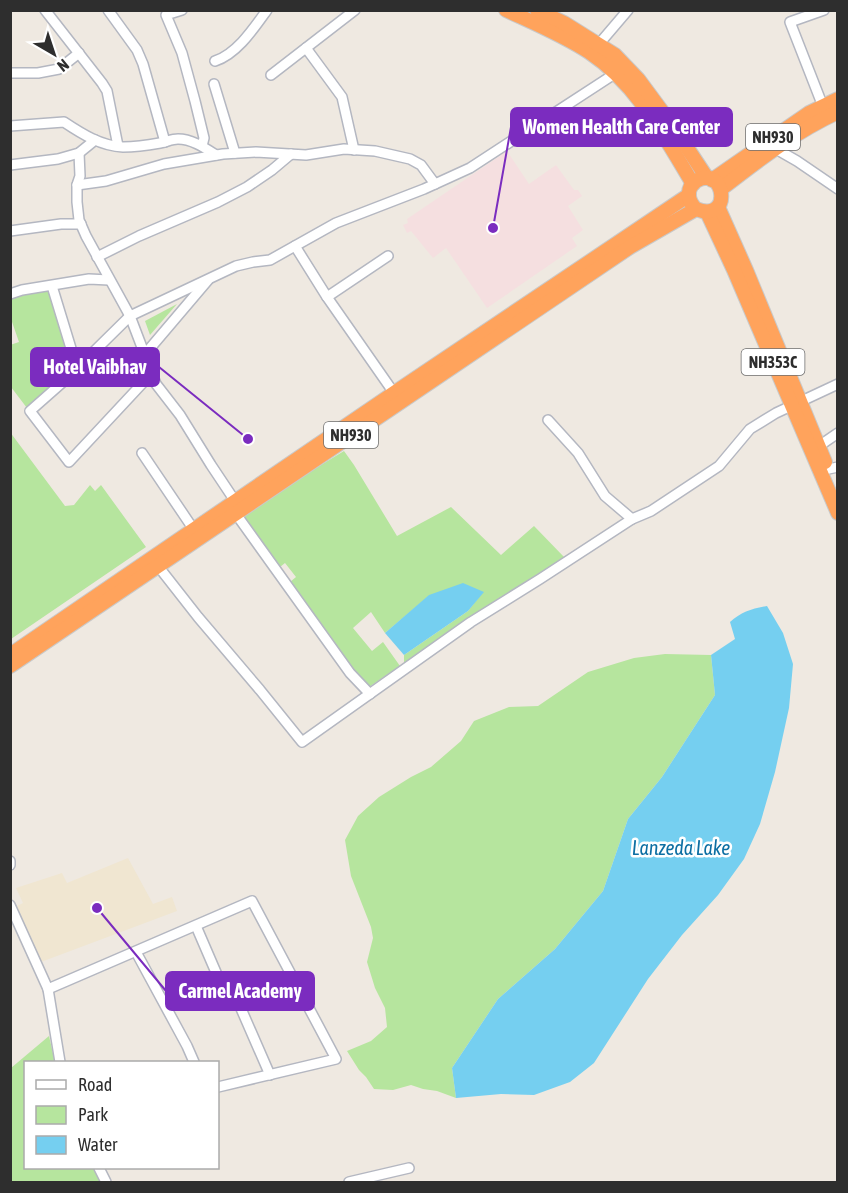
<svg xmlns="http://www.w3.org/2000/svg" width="848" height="1193" viewBox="0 0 848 1193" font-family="'Asap Condensed',sans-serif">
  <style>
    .education { fill: #f0e6d1 }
    .medical { fill: #f5dfe0 }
    .green { fill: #b6e59e }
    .water { fill: #75cff0 }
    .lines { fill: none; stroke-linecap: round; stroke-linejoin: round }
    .minor-casing { stroke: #b4b7c1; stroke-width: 12 }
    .highway-casing { stroke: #c9c9c9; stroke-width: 16 }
    .minor { stroke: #fff; stroke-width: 9 }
    .highway { stroke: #ffa35c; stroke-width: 14 }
    .labels { text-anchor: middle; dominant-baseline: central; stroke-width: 5; stroke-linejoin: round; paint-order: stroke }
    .shield { fill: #fff; stroke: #6d6d6d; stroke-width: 1.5 }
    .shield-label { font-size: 16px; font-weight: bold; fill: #2e2e2e }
    .water-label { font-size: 20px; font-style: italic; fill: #0d6fa3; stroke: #fff }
    .leader { fill: none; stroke: #7b2cbf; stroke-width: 2 }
    .callout-dot { fill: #7b2cbf; stroke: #fff; stroke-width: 2 }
    .callout { fill: #7b2cbf; stroke: #7b2cbf; stroke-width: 2 }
    .callout-label { font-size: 20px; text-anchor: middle; font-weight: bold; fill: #fff }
  </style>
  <rect width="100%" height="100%" fill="#efe9e1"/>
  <polygon class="education" points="128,858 153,904 172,897 177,911 41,962 17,906 23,903 16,888 62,873 67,883"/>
  <polygon class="medical" points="507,151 529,184 556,165 574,190 578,190 582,196 568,206 583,230 572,238 577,246 487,308 446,248 433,258 411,231 407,233 403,225 408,223 407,219"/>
  <g class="green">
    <polygon points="50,289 68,347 41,363 56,383 27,408 11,387 10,345 19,342 11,319 11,298"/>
    <polygon points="177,304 150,335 145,321"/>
    <polygon points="10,432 65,506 74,505 90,485 95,491 101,485 146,547 11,639"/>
    <polygon points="344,451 354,465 397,536 451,507 501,555 534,526 565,558 469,618 404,663 404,655 468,611 483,592 430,595 385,633 371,612 353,628 372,651 383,642 400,666 369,687 353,671 290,582 296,577 285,563 280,567 242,513"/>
    <polygon points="665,654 711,655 715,695 662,777 628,819 603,891 555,949 498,999 452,1068 456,1098 437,1091 423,1089 411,1085 393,1090 374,1089 366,1077 359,1070 347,1051 371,1041 387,1027 385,1008 375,988 367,962 373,938 371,927 351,876 345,840 358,816 379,797 411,777 431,767 461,741 474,721 509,707 538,706 588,672 634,658"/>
    <polygon points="49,1036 55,1062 26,1062 26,1168 95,1168 101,1182 11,1182 11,1068"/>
  </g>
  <g class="water">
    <polygon points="463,583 484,592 468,611 404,655 385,633 429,595"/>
    <path d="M767,606L783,633L793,664L789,708L775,772L760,824L744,859L718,895L682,935L648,979L594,1063L570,1082L534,1095L501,1094L456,1098L452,1068L498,999L555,949L603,891L628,819L662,777L715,695L711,655L735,639L730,622C741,612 753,608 767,606Z"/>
  </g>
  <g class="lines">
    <defs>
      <g id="minor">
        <polyline points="45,10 102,83 107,91 118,146"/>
        <polyline points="108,10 137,50 143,64 165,142"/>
        <polyline points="182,10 166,15 182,53 195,101 204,138 202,146"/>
        <polyline points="824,10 790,22 824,109"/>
        <polyline points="599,44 628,10"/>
        <polyline points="306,48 342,97 354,150"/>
        <path d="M215,61C237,54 254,28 267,10"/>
        <polyline points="10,73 38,73 59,69 79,53"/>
        <polyline points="271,75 355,10"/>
        <polyline points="214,84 235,153"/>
        <path d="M10,126L64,122C82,134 101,146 123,147C135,147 149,145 160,143C166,142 172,139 178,139C192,139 205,148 216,155"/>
        <polyline points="776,149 797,161 838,189"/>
        <polyline points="79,153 80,176 77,185 77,202 79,220 86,236 130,316 156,384 180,415 211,465 235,501"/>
        <polyline points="10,165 58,159 79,153 95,140"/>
        <polyline points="77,185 106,181 164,164 223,154 256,152 306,155 344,149 375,151 410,159 421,165 435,184"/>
        <polyline points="10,231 61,224 81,224"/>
        <polyline points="295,246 327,297 394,393"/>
        <polyline points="97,257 139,236 218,202 247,187 272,170 291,154"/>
        <polyline points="52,286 77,368"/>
        <polyline points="10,294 22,290 89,279 109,280"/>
        <polyline points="327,297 388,256"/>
        <polyline points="146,353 208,280"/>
        <polyline points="152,373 69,462 30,411 64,381 130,316 236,266 253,262 270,260 336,223 424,189 470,168 619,71"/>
        <polyline points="819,446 838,433"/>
        <polyline points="142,453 194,530"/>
        <polyline points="819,471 838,467"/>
        <polyline points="236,514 350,673 370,694"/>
        <polyline points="632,519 651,511 719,466 750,429 776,413 838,384"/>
        <polyline points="158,566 198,617 260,690 302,742 471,622 540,579 632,519 605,496 578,453 548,420"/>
        <polyline points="10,861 10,865"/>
        <polyline points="10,905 48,989 60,1062"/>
        <polyline points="196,926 218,977 239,1004 270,1075"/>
        <polyline points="136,952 187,1046 194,1062"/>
        <polyline points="48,989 252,901 336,1059 218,1087"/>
        <polyline points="99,1168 106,1182"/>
        <polyline points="349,1182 409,1168"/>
      </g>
      <g id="highway">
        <path d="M506,10C534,23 563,35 589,52C637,84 664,136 693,184"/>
        <polyline points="537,10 564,23 615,55 638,79 672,125 707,178"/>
        <polyline points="712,180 809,113 838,99"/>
        <path d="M721,189C757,161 796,131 838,112"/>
        <polyline points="718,207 746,270 825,462"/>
        <polyline points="707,212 734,270 838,513"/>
        <polyline points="10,655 394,393 689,195"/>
        <path d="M10,666L630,247L696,209C734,224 725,163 696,181C685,189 688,202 696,209"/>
      </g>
    </defs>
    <use href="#minor" class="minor-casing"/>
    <use href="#highway" class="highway-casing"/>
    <use href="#minor" class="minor"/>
    <use href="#highway" class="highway"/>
  </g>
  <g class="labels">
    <g class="shield">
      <rect x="746" y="124" width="54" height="26" rx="4.5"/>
      <rect x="741.5" y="349" width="63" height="26" rx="4.5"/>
      <rect x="324" y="422" width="54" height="26" rx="4.5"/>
    </g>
    <g class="shield-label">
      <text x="773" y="137">NH930</text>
      <text x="773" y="362">NH353C</text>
      <text x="351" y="435">NH930</text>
    </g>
    <g class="water-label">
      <text x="681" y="847">Lanzeda Lake</text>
    </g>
  </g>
  <path class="leader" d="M493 228L511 127M248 439L159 367M97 908L166 991"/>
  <g class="callout-dot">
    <circle cx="493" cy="228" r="6"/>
    <circle cx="248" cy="439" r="6"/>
    <circle cx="97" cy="908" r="6"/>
  </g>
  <g class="callout">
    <rect x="511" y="108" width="221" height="38" rx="6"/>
    <rect x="31" y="348" width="128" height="38" rx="6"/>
    <rect x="166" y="972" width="148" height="38" rx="6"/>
  </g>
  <g class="callout-label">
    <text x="621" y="134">Women Health Care Center</text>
    <text x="95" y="374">Hotel Vaibhav</text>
    <text x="240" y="998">Carmel Academy</text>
  </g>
  <rect width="848" height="1193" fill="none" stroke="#2e2e2e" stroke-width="24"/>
  <rect x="24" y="1061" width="195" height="108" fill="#ffffff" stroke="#ababab" stroke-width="1.5"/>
  <rect x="36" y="1080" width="30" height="9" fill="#ffffff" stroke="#ababab" stroke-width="1.5"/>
  <text x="78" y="1091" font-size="18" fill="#2e2e2e">Road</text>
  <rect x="36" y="1106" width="30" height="18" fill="#b6e59e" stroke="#ababab" stroke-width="1.5"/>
  <text x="78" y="1121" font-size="18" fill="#2e2e2e">Park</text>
  <rect x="36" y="1136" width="30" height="18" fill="#75cff0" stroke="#ababab" stroke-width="1.5"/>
  <text x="78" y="1151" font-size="18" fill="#2e2e2e">Water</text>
  <g transform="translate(54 54) rotate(141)" stroke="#ffffff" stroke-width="4.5" paint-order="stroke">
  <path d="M0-4.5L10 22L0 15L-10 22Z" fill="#2e2e2e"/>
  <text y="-9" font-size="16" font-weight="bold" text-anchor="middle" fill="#2e2e2e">N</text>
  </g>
</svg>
